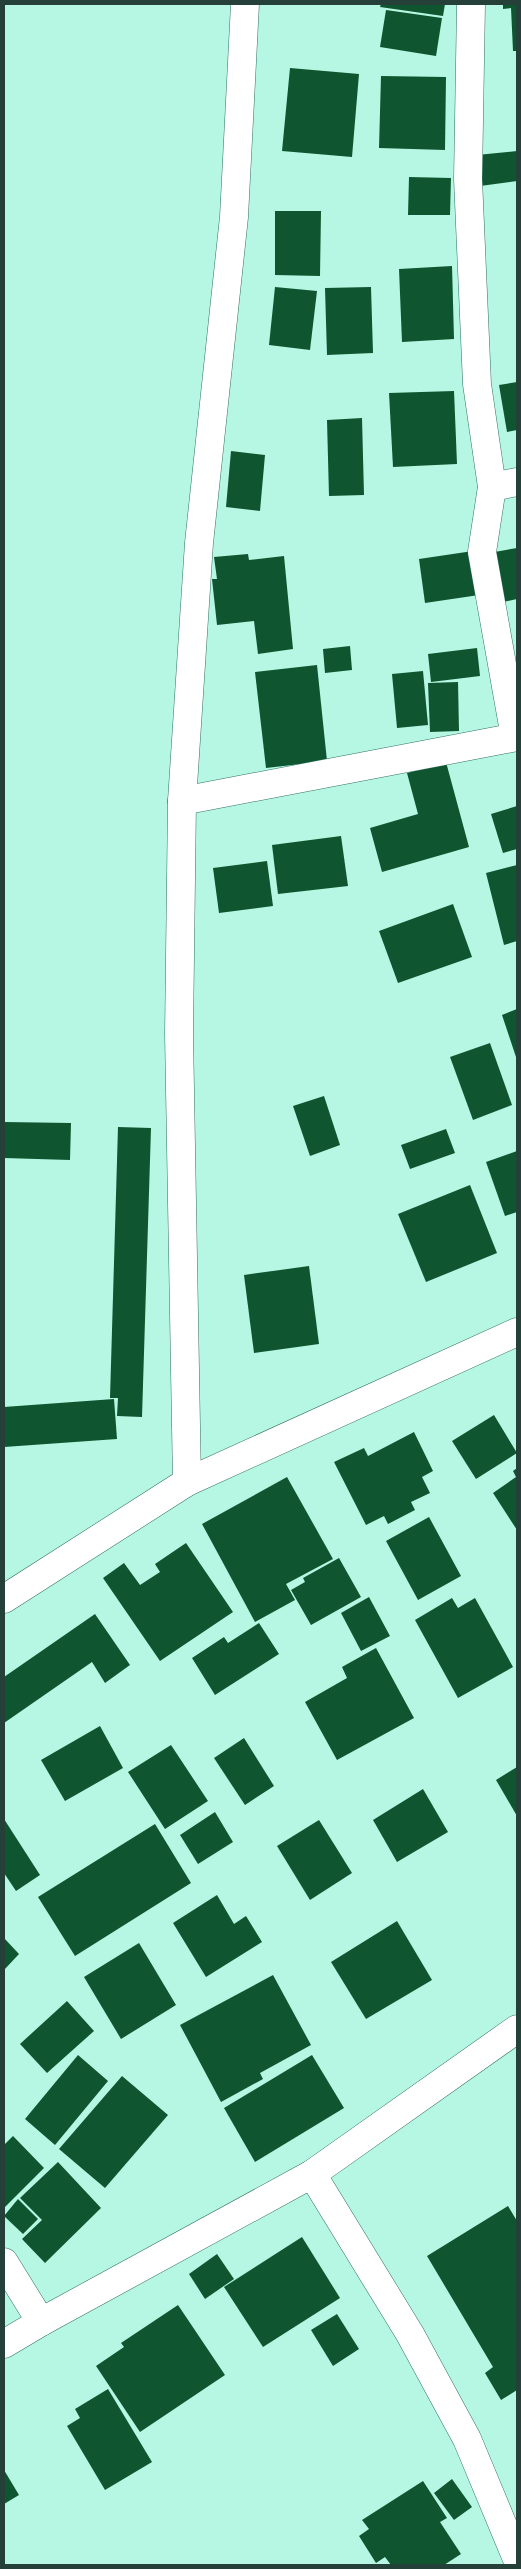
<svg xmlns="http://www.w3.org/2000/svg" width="521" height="2569" viewBox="0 0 521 2569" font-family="Inter,sans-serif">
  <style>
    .building { fill: #0f552f }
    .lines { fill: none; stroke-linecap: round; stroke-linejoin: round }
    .minor-casing { stroke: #317161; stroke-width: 29 }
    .minor { stroke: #fff; stroke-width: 28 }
  </style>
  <rect width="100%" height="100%" fill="#b5f7e3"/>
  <g class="building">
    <polygon points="381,4 445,4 443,16 380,7"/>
    <polygon points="503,4 517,4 517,51 513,51 511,8 503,9"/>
    <polygon points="386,10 442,18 436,56 380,47"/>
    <polygon points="290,68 359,74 352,157 282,151"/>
    <polygon points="381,76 446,77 445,150 379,148"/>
    <polygon points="517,151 517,181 480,186 477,155"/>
    <polygon points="409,177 451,178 450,215 408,215"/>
    <polygon points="275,211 321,211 320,276 275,275"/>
    <polygon points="452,266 454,339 402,342 399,269"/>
    <polygon points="275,287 317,291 310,350 269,345"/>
    <polygon points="371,287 373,353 327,355 325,288"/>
    <polygon points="517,382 517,430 507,432 499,385"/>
    <polygon points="454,391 457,464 393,467 389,393"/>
    <polygon points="362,418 364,495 329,496 327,420"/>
    <polygon points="231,451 265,455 260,511 226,507"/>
    <polygon points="517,548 517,599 498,603 489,553"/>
    <polygon points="473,551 479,595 425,603 419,559"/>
    <polygon points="248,554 249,560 284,556 293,649 258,654 254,621 217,625 212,579 217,579 214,557"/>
    <polygon points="350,646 352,670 325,673 323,649"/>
    <polygon points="477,648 480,676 431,682 428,654"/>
    <polygon points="317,665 327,761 266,768 255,672"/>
    <polygon points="423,671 428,725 397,728 392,674"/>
    <polygon points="458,682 459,731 430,732 428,683"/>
    <polygon points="446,762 469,847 382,872 370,828 418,814 407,773"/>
    <polygon points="517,806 517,849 503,853 491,814"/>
    <polygon points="341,836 348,886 278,894 272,845"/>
    <polygon points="267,861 273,906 219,913 213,868"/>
    <polygon points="517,865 517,941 504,945 486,873"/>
    <polygon points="453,904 472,957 398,983 379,931"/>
    <polygon points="517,1009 517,1060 502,1015"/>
    <polygon points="490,1043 512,1105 473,1120 450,1057"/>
    <polygon points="324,1096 340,1145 310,1156 293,1106"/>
    <polygon points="4,1122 71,1123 70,1160 4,1158"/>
    <polygon points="118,1127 151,1128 142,1417 117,1416 118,1398 120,1398 110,1398"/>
    <polygon points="446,1129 455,1153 410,1169 401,1145"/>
    <polygon points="517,1151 517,1212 505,1216 486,1162"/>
    <polygon points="470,1185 497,1253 426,1282 398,1214"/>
    <polygon points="309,1266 319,1344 254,1353 244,1275"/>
    <polygon points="114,1399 117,1439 4,1447 4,1407"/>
    <polygon points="494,1415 517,1453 476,1479 452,1441"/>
    <polygon points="414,1432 433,1471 422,1477 430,1493 411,1502 415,1510 388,1524 384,1516 366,1525 334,1462 364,1448 368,1456"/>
    <polygon points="517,1468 517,1530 493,1493 516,1477 513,1471"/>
    <polygon points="287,1477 333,1559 286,1584 295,1600 255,1622 202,1524"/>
    <polygon points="429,1517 461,1576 418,1600 386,1541"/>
    <polygon points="186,1543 233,1612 160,1661 103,1578 124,1563 140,1585 160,1572 155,1564"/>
    <polygon points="339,1558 361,1597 311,1625 291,1590 305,1582 303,1578"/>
    <polygon points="369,1597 390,1636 361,1651 341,1613"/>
    <polygon points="452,1598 458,1608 475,1598 513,1667 458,1698 415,1620"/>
    <polygon points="95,1614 130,1665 105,1683 92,1662 4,1723 4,1677"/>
    <polygon points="259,1623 279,1654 215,1695 192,1658 224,1637 228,1643"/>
    <polygon points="376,1648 414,1718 337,1760 305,1702 347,1678 342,1667"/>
    <polygon points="100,1726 123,1768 65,1801 41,1760"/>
    <polygon points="244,1738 274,1786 245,1805 214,1758"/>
    <polygon points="171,1745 208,1801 165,1829 128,1772"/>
    <polygon points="517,1767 517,1816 496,1780"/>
    <polygon points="423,1789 448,1832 397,1862 373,1820"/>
    <polygon points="215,1812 233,1842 198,1864 180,1835"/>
    <polygon points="4,1819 40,1875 16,1891 4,1873"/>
    <polygon points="319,1820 352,1873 310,1900 277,1846"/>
    <polygon points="155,1824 191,1883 75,1956 38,1897"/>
    <polygon points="217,1895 234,1924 246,1916 262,1942 206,1977 173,1923"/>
    <polygon points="397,1921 432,1980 366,2019 331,1962"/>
    <polygon points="4,1938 19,1954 4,1970"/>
    <polygon points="139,1943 176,2005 121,2039 84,1977"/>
    <polygon points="273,1975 311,2045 260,2073 263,2079 221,2102 180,2025"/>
    <polygon points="67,2001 94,2031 47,2073 20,2044"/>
    <polygon points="78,2055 108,2081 55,2145 25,2119"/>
    <polygon points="312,2055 344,2108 255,2162 224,2108"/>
    <polygon points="122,2076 168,2115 105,2188 59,2149"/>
    <polygon points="13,2136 44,2168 4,2208 4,2145"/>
    <polygon points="58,2162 101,2208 45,2263 22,2239 42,2220 20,2198"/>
    <polygon points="18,2199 38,2219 23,2234 4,2216"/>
    <polygon points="508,2206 517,2221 517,2390 501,2400 485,2373 493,2367 427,2256"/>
    <polygon points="302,2237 340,2298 263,2347 224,2287"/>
    <polygon points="217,2254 234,2279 205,2299 189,2274"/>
    <polygon points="178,2305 225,2375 140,2432 96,2366 124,2347 121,2343"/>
    <polygon points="337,2314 359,2349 333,2366 311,2330"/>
    <polygon points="108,2389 152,2462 105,2490 67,2426 80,2418 75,2409"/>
    <polygon points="4,2470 19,2495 4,2504"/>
    <polygon points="452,2479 472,2507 454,2520 434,2493"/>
    <polygon points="423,2481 447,2518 440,2522 461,2554 444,2565 391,2565 385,2557 376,2563 359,2536 369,2529 362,2520"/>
  </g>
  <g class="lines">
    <defs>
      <g id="minor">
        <polyline points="471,4 468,179 477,384 492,487 482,552 515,737"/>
        <polyline points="492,487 517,482"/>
        <polyline points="182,801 517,737"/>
        <polyline points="187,1482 179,1034 182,801 199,543 234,217 245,4"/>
        <polyline points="4,1599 187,1482 517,1332"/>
        <polyline points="312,2174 410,2334 467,2439 517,2559"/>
        <polyline points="4,2262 41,2322"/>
        <polyline points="4,2344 41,2322 312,2174 517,2029"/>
      </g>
    </defs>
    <use href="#minor" class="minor-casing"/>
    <use href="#minor" class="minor"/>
  </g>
  <rect width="521" height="2569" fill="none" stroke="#254038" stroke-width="10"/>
</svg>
